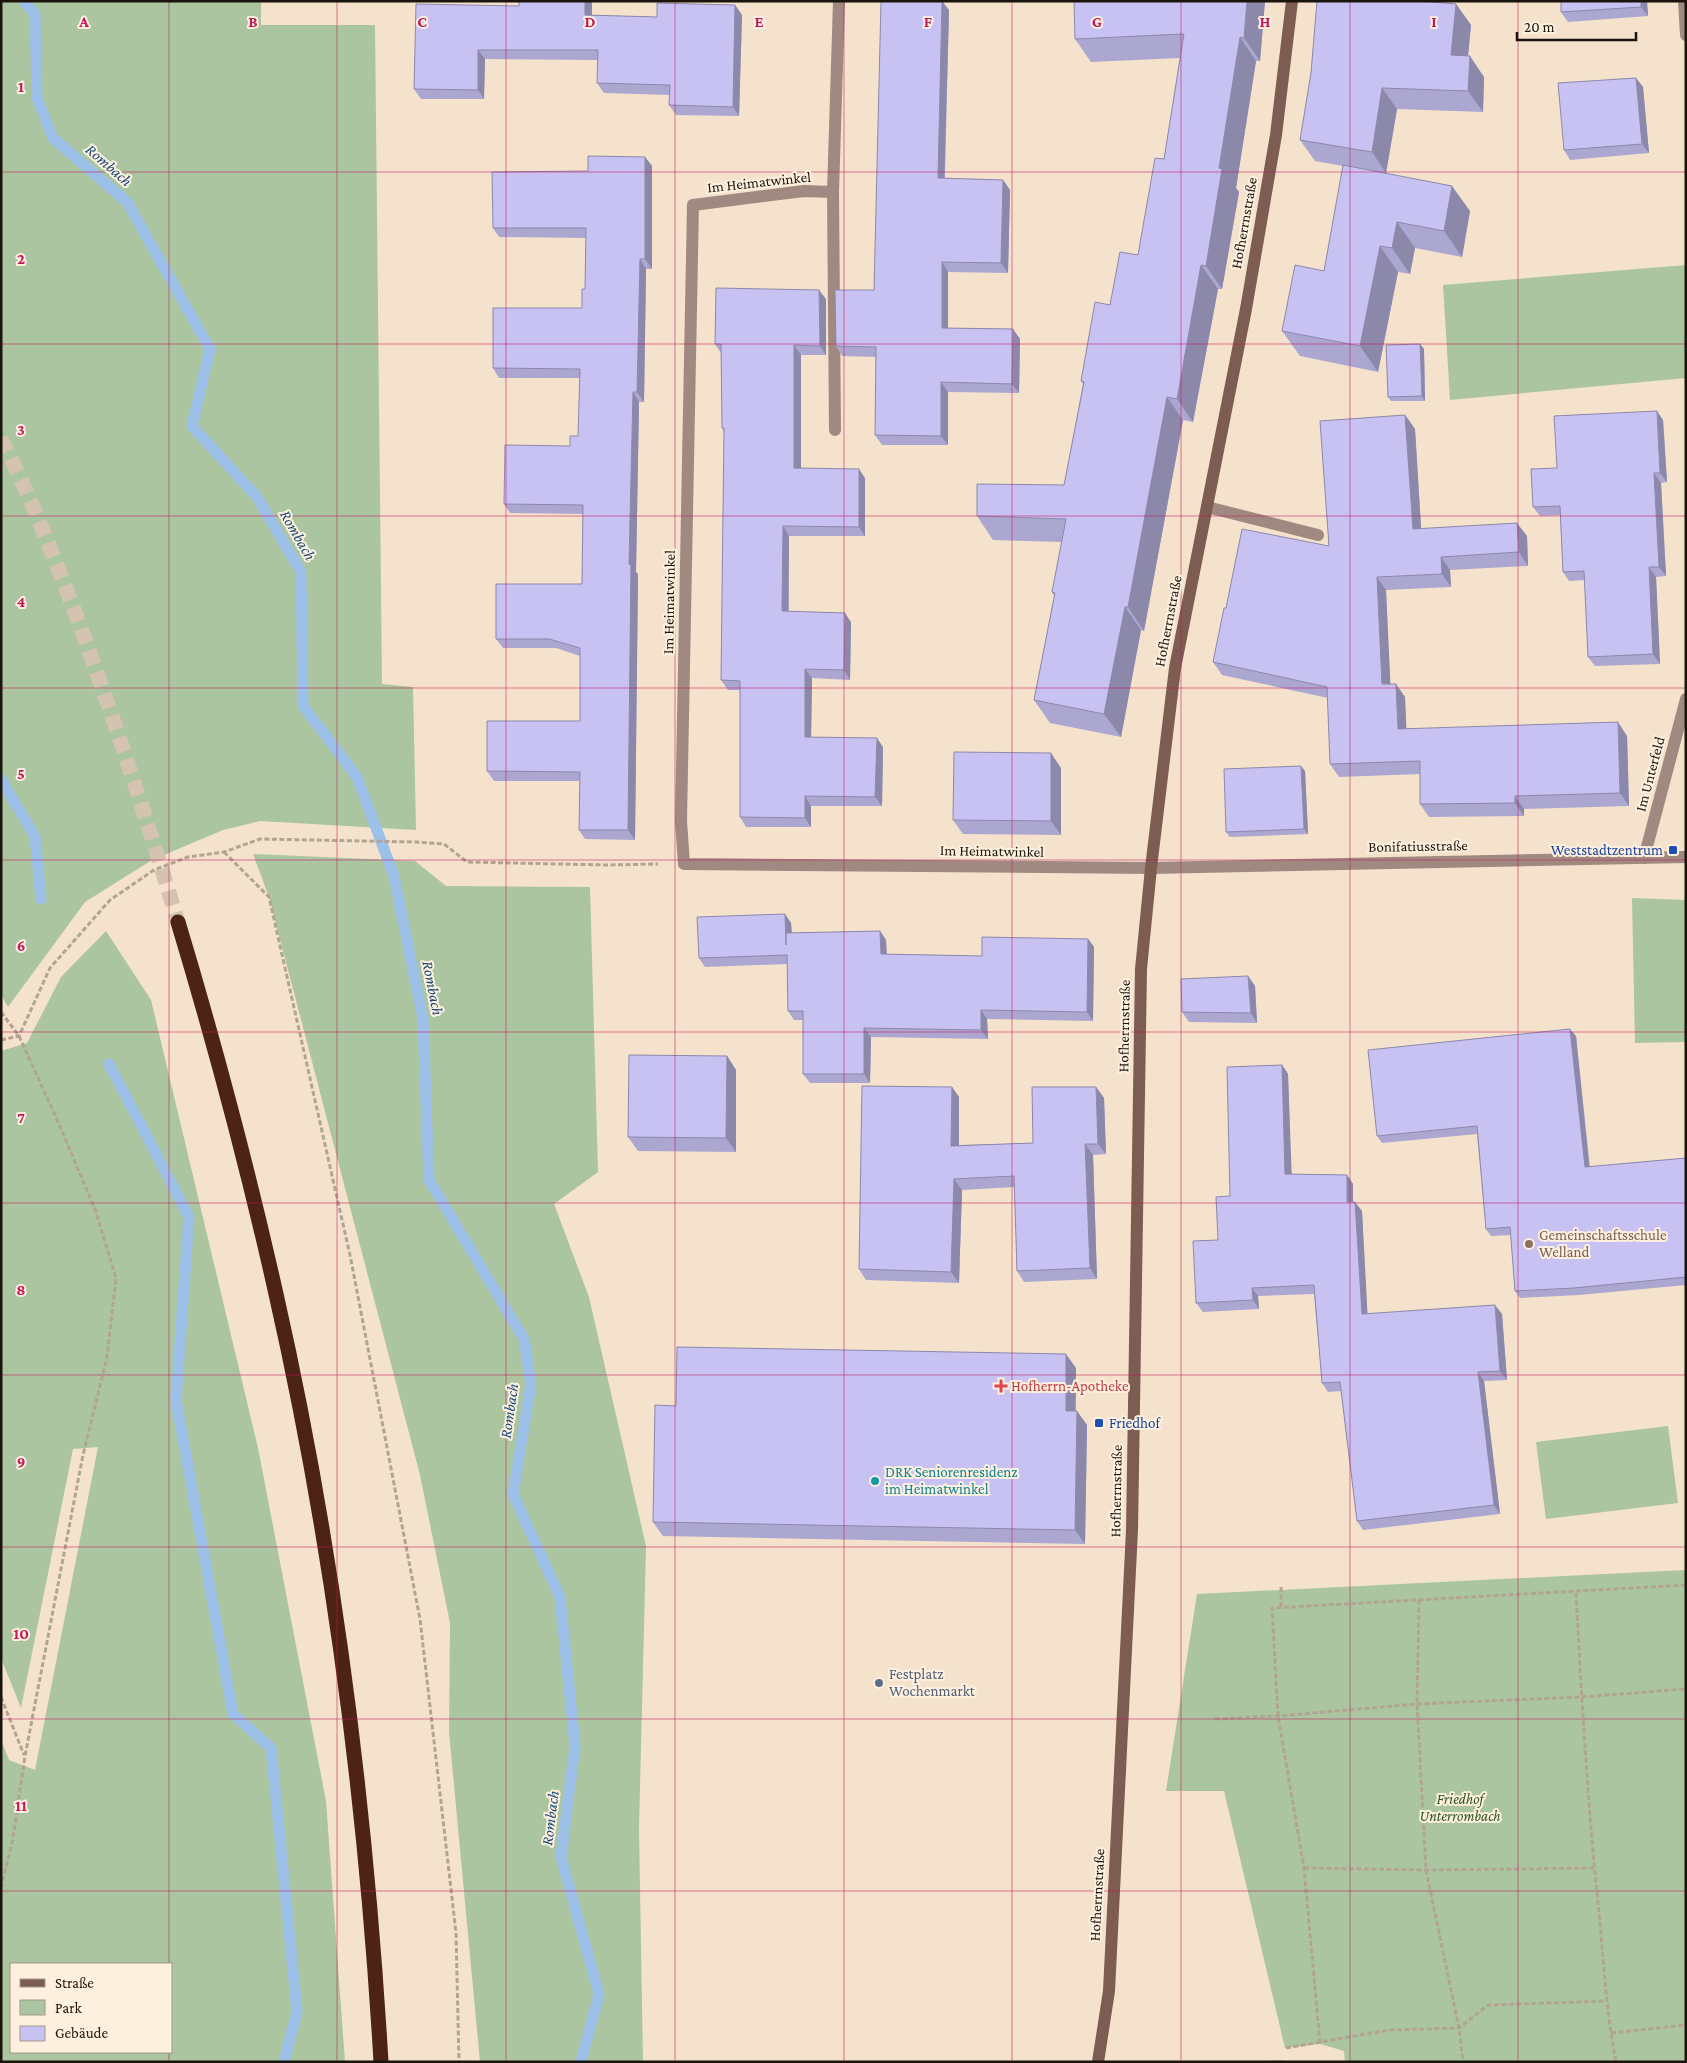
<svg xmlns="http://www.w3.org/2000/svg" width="1687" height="2063" viewBox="0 0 1687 2063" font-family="'Crimson Pro',serif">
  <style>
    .green { fill: #aac5a0; fill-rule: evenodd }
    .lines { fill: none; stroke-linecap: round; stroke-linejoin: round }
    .stream { stroke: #9cc0e7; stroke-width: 11 }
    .highway-tunnel { stroke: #d3c3b0; stroke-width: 15; stroke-dasharray: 15 8; stroke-linecap: butt }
    .path { stroke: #b2a492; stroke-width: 3; stroke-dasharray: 5 2.5; stroke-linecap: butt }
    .lane { stroke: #a08981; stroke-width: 12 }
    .street { stroke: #a08981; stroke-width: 12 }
    .secondary { stroke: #7d5c52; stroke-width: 12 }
    .highway { stroke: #4d2315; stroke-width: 15 }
    .wall { fill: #aca7d1 }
    .shaded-wall { fill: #8c88aa }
    .building { fill: #c8c2f3; stroke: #8c88aa }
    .grid { fill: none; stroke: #c2185b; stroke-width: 1; stroke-opacity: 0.55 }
    .transit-dot { fill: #1a4fb4; stroke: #fef0df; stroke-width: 2 }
    .education-dot { fill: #8d6e63; stroke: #fef0df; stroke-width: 2 }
    .health-dot { fill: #e0444e; stroke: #fef0df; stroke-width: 2 }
    .culture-dot { fill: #0f9aa8; stroke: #fef0df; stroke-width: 2 }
    .service-dot { fill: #5c6f8a; stroke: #fef0df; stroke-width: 2 }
    .labels { text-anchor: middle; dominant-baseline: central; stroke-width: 4; stroke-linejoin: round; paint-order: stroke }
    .street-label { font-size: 15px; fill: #1a140c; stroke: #fef0df }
    .transit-label { font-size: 15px; fill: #164399; stroke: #fef0df; text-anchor: end }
    .education-label { font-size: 15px; fill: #785e54; stroke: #fef0df; text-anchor: start }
    .health-label { font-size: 15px; fill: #be3a42; stroke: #fef0df; text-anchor: start }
    .culture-label { font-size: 15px; fill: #0d838f; stroke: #fef0df; text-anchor: start }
    .service-label { font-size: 15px; fill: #4e5e75; stroke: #fef0df; text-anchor: start }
    .park-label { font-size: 15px; font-style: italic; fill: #2d551c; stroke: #fef0df }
    .water-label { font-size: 16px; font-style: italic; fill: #174a7a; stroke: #fef0df }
    .grid-label { font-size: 16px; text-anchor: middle; font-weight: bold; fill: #c2185b; stroke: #fef0df; stroke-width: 4; stroke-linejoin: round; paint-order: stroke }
  </style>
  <rect width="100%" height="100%" fill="#f4e2cd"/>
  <g class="green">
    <polygon points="1,1 261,1 261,25 375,25 382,684 413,687 416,830 260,821 223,830 152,860 85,902 8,1007 1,995"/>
    <polygon points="1686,265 1686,378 1450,400 1443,285"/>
    <polygon points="253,854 415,861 446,886 590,887 598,1172 554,1204 589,1297 646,1546 639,1828 643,2062 480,2062 449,1732 450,1623 420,1475 269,897"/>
    <polygon points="1632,898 1686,900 1686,1042 1635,1043"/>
    <path d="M106,931L151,1000L258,1448L326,1801L345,2062H1V1740L9,1760L35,1770L98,1447L73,1449L21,1708L1,1658V1051L27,1043L61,977ZM171,1964V2052H11V1964Z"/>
    <polygon points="1668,1426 1678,1503 1546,1519 1536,1442"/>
    <polygon points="1686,1570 1686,2062 1345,2062 1344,2051 1320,2044 1285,2048 1224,1791 1166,1791 1197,1594"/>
  </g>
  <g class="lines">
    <g class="stream">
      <polyline points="24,1 35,14 37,98 53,138 127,202 210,349 192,426 257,497 301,572 303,706 357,777 394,876 423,1019 429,1180 524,1339 531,1384 513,1494 560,1597 575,1746 561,1857 599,1994 581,2062"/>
      <polyline points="1,779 35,837 41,899"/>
      <polyline points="109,1064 189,1217 176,1400 233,1714 271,1748 297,2011 284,2062"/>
    </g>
    <path class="highway-tunnel" d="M1,438C14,465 28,493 39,521C93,651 137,788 178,922"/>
    <g class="path">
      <polyline points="224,852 269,897 350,1255 420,1619 456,1933 459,2062"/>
      <polyline points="1,1012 19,1036 55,1115 95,1209 116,1278 107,1357 83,1455 25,1756 13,1838 1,1888"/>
      <polyline points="1,1040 19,1036 50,968 110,900 154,870 188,857 224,852 260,839 416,842 444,844 467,862 607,865 658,864"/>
      <polyline points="1281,1587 1281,1607"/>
      <path d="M1576,1593C1582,1703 1588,1813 1600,1922C1604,1969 1607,2016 1616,2062"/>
      <polyline points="1419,1600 1417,1704 1426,1870 1459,2028 1463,2062"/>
      <polyline points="1,1697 24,1755"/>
      <polyline points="1215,1719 1278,1716 1417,1704 1581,1697 1686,1689"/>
      <polyline points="1304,1868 1426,1870 1594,1868"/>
      <polyline points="1611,2033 1686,2025"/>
      <polyline points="1320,2043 1304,1868 1278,1716 1272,1608 1686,1585"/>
      <polyline points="1286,2048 1389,2030 1459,2028 1488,2005 1608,2001"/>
    </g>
    <g class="lane">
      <polyline points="833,192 835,430"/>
      <polyline points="1207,507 1318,535"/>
    </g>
    <g class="street">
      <polyline points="839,1 833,192 804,191 693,205 681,821 684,864 1151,868 1686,857"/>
      <polyline points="1684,1 1686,35"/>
      <polyline points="1644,858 1686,699"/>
    </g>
    <polyline class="secondary" points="1098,2062 1109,1991 1132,1530 1141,969 1151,868 1175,668 1246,309 1276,135 1292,1"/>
    <path class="highway" d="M178,922C215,1045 248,1169 276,1294C333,1546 366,1804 381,2062"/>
  </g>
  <g class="wall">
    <polygon points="1265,1 1260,61 1256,61 1236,188 1239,192 1222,289 1218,289 1193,422 1183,420 1144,631 1141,630 1121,737 1050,723 1034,700 1054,596 1052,592 1062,542 993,540 977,516 1064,485 1083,384 1081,381 1110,305 1138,255 1164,159 1180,58 1091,62 1075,39"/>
    <polygon points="1561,1 1647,1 1648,16 1568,22 1561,12"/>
    <polygon points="592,2 592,15 657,17 735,5 742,15 739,116 676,115 669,105 670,95 604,93 597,83 598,60 485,59 484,99 421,99 414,89 519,6"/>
    <polygon points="1456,4 1471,25 1468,56 1484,77 1483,112 1397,109 1386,173 1470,211 1462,257 1415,248 1410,274 1398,272 1378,372 1300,356 1282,331 1324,271 1343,166 1315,161 1300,140 1311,73"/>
    <polygon points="949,10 945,178 1003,180 1010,190 1008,273 948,272 948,328 1013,329 1020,339 1019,393 948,392 948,445 882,445 875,435 876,357 842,356 836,346 874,290"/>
    <polygon points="1636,78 1643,87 1649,153 1570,160 1564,150"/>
    <polygon points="645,157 652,166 652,269 646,269 644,402 639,402 636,572 638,574 635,840 585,839 579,830 580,781 494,781 487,771 580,721 580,656 556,648 503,648 496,639 582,584 583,514 510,513 504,504 570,446 578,436 580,378 499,378 493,368 582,308 585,289 586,238 499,237 493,228 588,171"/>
    <polygon points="826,299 826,355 801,355 801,468 865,478 865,536 789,536 789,611 851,622 850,680 812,678 811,737 883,747 882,806 811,806 811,827 746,827 740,817 740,690 728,690 721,680 724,432 722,428 721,353 715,344"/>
    <polygon points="1420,344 1424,349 1425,401 1391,401 1388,397"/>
    <polygon points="1405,415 1415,429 1421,528 1527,536 1528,566 1450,570 1451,587 1386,590 1390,684 1405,697 1406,729 1627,736 1629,806 1524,809 1524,816 1429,817 1420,804 1420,774 1339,777 1330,764 1328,698 1222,675 1213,662 1226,608 1329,546"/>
    <polygon points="1663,420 1667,482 1661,483 1666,576 1656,577 1660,664 1595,666 1588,657 1585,580 1569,581 1563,572 1560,515 1540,516 1533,507 1557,468"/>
    <polygon points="1061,768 1061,835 963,834 953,820"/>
    <polygon points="1305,771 1308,834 1230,837 1226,832"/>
    <polygon points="785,914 791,923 792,933 880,931 886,940 887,954 982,956 1088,939 1094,947 1093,1021 987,1019 988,1039 871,1037 870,1083 810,1083 803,1074 803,1020 794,1020 788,1011 787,964 705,967 699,958"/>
    <polygon points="1248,976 1255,986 1257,1023 1189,1022 1182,1012"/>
    <polygon points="1576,1036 1590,1167 1686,1158 1686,1285 1579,1295 1520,1298 1515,1291 1511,1235 1491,1236 1486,1229 1477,1134 1382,1143 1377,1136"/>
    <polygon points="727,1056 736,1070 736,1152 638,1151 628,1137"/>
    <polygon points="1282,1065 1288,1074 1291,1174 1347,1175 1353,1184 1353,1202 1362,1211 1367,1314 1502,1314 1507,1380 1484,1381 1500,1514 1363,1530 1357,1521 1341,1391 1328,1392 1322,1383 1314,1294 1258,1296 1259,1309 1203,1312 1196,1303 1218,1240 1230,1196"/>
    <polygon points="952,1087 959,1097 959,1145 1033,1143 1096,1087 1104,1098 1106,1154 1093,1155 1097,1279 1024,1282 1017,1271 1015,1187 962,1190 959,1283 866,1280 859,1269"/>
    <polygon points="1076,1368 1076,1411 1087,1425 1085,1544 663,1536 653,1522 676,1406"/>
  </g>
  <g class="shaded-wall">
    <polygon points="585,1 591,1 592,2 592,24 585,15"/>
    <polygon points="942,1 949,10 944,188 938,178"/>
    <polygon points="1247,1 1265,1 1260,61 1244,38"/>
    <polygon points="1641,1 1647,1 1648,16 1641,7"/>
    <polygon points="1456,4 1471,25 1466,76 1451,55"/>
    <polygon points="735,5 742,15 739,116 733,107"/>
    <polygon points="1240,37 1256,61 1236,188 1239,192 1222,289 1206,266 1219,168"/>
    <polygon points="478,50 485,59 484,99 478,90"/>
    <polygon points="1470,56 1484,77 1483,112 1468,91"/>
    <polygon points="1636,78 1643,87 1649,153 1642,144"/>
    <polygon points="1382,88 1397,109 1386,173 1372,152"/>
    <polygon points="645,157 652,166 652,269 645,259"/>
    <polygon points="1003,180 1010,190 1008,273 1001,263"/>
    <polygon points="1452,186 1470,211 1462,257 1444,231"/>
    <polygon points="1397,222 1415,248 1410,274 1392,248"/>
    <polygon points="1380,246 1398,272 1378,372 1360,346"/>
    <polygon points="640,259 646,269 644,402 637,392"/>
    <polygon points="942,262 948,272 948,337 942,328"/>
    <polygon points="1201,265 1218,289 1193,422 1177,399"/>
    <polygon points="819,290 826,299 826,355 820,346"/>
    <polygon points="1013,329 1020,339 1019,393 1012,384"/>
    <polygon points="1420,344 1424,349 1425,401 1422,396"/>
    <polygon points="794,345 801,355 801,477 794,468"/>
    <polygon points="941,382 948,392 948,445 941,436"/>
    <polygon points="633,392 639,402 636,572 638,574 635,840 628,830 629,564"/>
    <polygon points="1167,397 1183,420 1144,631 1128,607"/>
    <polygon points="1657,411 1663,420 1667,482 1660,473"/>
    <polygon points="1405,415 1415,429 1422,542 1413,529"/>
    <polygon points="859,469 865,478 865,536 859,527"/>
    <polygon points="1654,473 1661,483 1666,576 1659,567"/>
    <polygon points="1517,523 1527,536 1528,566 1519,552"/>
    <polygon points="783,526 789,536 788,620 782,611"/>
    <polygon points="1441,557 1450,570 1451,587 1442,574"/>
    <polygon points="1649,567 1656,577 1660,664 1653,654"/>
    <polygon points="1377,577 1386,590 1391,697 1382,684"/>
    <polygon points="1125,607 1141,630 1121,737 1104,714"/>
    <polygon points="845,613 851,622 850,680 844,670"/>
    <polygon points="805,669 812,678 811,746 805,737"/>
    <polygon points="1396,684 1405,697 1407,742 1398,729"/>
    <polygon points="1618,722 1627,736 1629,806 1620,793"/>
    <polygon points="877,738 883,747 882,806 875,797"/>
    <polygon points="1051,753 1061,768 1061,835 1051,821"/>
    <polygon points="1301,766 1305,771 1308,834 1304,829"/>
    <polygon points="805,796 811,806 811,827 805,818"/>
    <polygon points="1515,796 1524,809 1524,816 1515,803"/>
    <polygon points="785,914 791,923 793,954 786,945"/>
    <polygon points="880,931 886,940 887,963 881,954"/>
    <polygon points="1088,939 1094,947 1093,1021 1087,1012"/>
    <polygon points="1248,976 1255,986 1257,1023 1251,1013"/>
    <polygon points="981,1010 987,1019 988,1039 981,1030"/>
    <polygon points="864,1028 871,1037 870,1083 864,1074"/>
    <polygon points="1570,1029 1576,1036 1590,1175 1585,1167"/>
    <polygon points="727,1056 736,1070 736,1152 726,1138"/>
    <polygon points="1282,1065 1288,1074 1292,1183 1285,1174"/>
    <polygon points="952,1087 959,1097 959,1156 951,1146"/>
    <polygon points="1096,1087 1104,1098 1106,1154 1098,1144"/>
    <polygon points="1085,1144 1093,1155 1097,1279 1090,1268"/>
    <polygon points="1347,1175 1353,1184 1353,1211 1347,1202"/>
    <polygon points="954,1179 962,1190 959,1283 951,1272"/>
    <polygon points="1355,1202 1362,1211 1368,1323 1362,1314"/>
    <polygon points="1252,1288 1258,1296 1259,1309 1253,1300"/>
    <polygon points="1495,1305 1502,1314 1507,1380 1500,1371"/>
    <polygon points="1066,1354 1076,1368 1075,1425 1066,1411"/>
    <polygon points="1478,1372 1484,1381 1500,1514 1494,1505"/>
    <polygon points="1077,1411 1087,1425 1085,1544 1075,1530"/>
  </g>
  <g class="building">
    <polygon points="519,1 585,1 585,15 657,17 657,3 735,5 733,107 669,105 670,85 597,83 598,50 478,50 478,90 414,89 416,4 519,6"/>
    <polygon points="881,1 942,1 938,178 1003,180 1001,263 942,262 942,328 1013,329 1012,384 941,382 941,436 875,435 876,347 836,346 835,290 874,290"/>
    <polygon points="1074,1 1247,1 1244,38 1240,37 1219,168 1222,169 1206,266 1201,265 1177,399 1167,397 1128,607 1125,607 1104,714 1034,700 1055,593 1052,592 1066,519 977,516 977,484 1064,485 1084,382 1081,381 1095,302 1110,305 1120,252 1138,255 1155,158 1164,159 1184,34 1075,39"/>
    <polygon points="1317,1 1421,1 1456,4 1451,55 1470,56 1468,91 1382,88 1372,152 1300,140 1311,73"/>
    <polygon points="1561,1 1641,1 1641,7 1561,12"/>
    <polygon points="1636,78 1642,144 1564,150 1558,83"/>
    <polygon points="588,156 645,157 645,259 640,259 637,392 633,392 629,564 631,565 628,830 579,830 580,772 487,771 487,721 580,721 580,648 549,639 496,639 496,584 582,584 583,505 504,504 505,445 570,446 570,436 578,436 580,369 493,368 493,308 582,308 582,289 585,289 586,228 493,228 492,172 588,171"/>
    <polygon points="1343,165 1452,186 1444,231 1397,222 1392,248 1380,246 1360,346 1282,331 1295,265 1324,271"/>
    <polygon points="716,288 819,290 820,346 794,345 794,468 859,469 859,527 783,526 782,611 845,613 844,670 805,669 805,737 877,738 875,797 805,796 805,818 740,817 740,681 721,680 724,428 722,428 721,344 715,344"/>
    <polygon points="1420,344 1422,396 1388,397 1386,345"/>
    <polygon points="1657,411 1660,473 1654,473 1659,567 1649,567 1653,654 1588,657 1584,571 1563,572 1560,506 1533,507 1531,469 1557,468 1554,416"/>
    <polygon points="1405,415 1413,529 1517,523 1519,552 1441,557 1442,574 1377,577 1382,684 1396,684 1398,729 1618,722 1620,793 1515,796 1515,803 1420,804 1420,761 1330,764 1327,687 1213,662 1224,608 1226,608 1242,529 1329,546 1320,421"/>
    <polygon points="954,752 1051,753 1051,821 953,820"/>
    <polygon points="1301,766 1304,829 1226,832 1224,769"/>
    <polygon points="785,914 786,945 786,933 880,931 881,954 982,956 982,937 1088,939 1087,1012 981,1010 981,1030 864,1028 864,1074 803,1074 803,1011 788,1011 787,955 699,958 697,917"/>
    <polygon points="1248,976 1251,1013 1182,1012 1181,979"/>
    <polygon points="1570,1029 1585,1167 1686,1158 1686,1277 1574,1288 1515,1291 1510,1227 1486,1229 1477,1126 1377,1136 1368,1050"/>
    <polygon points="629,1055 727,1056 726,1138 628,1137"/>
    <polygon points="1282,1065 1285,1174 1347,1175 1347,1202 1355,1202 1362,1314 1495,1305 1500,1371 1478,1372 1494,1505 1357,1521 1340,1382 1322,1383 1314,1285 1252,1288 1253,1300 1196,1303 1193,1241 1218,1240 1216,1197 1230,1196 1227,1067"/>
    <polygon points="862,1086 952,1087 951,1146 1033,1143 1032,1087 1096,1087 1098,1144 1085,1144 1090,1268 1017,1271 1014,1176 954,1179 951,1272 859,1269"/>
    <polygon points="677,1347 1066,1354 1066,1411 1077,1411 1075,1530 653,1522 655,1405 676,1406"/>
    <polygon points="1283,2061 1283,2062 1246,2062"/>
  </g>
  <path class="grid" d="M169,1V1964M337,1V2062M506,1V2062M675,1V2062M844,1V2062M1012,1V2062M1181,1V2062M1350,1V2062M1518,1V2062M1,172H1686M1,344H1686M1,516H1686M1,688H1686M1,860H1686M1,1032H1686M1,1203H1686M1,1375H1686M1,1547H1686M1,1719H1686M1,1891H1686M169,2052V2062"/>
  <g class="transit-dot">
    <rect x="1668" y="845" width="10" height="10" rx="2.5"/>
    <rect x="1094" y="1418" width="10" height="10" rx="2.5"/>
  </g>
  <circle class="education-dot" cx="1529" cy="1244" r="5"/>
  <path class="health-dot" d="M998.5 1378.5h5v5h5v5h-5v5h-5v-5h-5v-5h5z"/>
  <circle class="culture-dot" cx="875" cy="1481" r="5"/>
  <circle class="service-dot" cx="879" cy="1683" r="5"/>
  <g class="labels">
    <g class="street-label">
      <text transform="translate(759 182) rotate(-6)">Im Heimatwinkel</text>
      <text transform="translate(1244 223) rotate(-80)">Hofherrnstraße</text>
      <text transform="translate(669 602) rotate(-89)">Im Heimatwinkel</text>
      <text transform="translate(1168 621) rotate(-79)">Hofherrnstraße</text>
      <text transform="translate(1650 774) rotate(-75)">Im Unterfeld</text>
      <text transform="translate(1418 846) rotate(-1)">Bonifatiusstraße</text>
      <text transform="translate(992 851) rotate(1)">Im Heimatwinkel</text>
      <text transform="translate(1124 1026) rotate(-89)">Hofherrnstraße</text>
      <text transform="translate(1116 1491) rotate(-89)">Hofherrnstraße</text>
      <text transform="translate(1097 1895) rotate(-87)">Hofherrnstraße</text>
    </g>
    <g class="transit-label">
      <text x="1663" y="850">Weststadtzentrum</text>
      <text x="1109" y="1423" text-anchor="start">Friedhof</text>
    </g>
    <g class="education-label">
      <text x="1539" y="1235">Gemeinschaftsschule<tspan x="1539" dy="17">Welland</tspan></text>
    </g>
    <g class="health-label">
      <text x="1011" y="1386">Hofherrn-Apotheke</text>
    </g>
    <g class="culture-label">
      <text x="885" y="1472">DRK Seniorenresidenz<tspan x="885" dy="17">im Heimatwinkel</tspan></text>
    </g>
    <g class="service-label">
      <text x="889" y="1674">Festplatz<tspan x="889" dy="17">Wochenmarkt</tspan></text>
    </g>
    <g class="park-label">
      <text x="1460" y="1799">Friedhof<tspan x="1460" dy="17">Unterrombach</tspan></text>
    </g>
    <g class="water-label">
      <text transform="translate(109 165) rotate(41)">Rombach</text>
      <text transform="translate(298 535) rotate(60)">Rombach</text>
      <text transform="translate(433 988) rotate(79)">Rombach</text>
      <text transform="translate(509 1411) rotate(-82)">Rombach</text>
      <text transform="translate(550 1818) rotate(-83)">Rombach</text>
    </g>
  </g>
  <g class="grid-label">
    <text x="84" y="27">A</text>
    <text x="253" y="27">B</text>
    <text x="422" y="27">C</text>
    <text x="590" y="27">D</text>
    <text x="759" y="27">E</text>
    <text x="928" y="27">F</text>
    <text x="1097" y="27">G</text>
    <text x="1265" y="27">H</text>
    <text x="1434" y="27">I</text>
    <text x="21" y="92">1</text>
    <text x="21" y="264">2</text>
    <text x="21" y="435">3</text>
    <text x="21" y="607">4</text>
    <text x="21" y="779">5</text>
    <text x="21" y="951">6</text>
    <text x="21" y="1123">7</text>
    <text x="21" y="1295">8</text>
    <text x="21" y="1467">9</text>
    <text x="21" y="1639">10</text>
    <text x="21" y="1811">11</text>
  </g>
  <rect width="1687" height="2063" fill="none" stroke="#1a140c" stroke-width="5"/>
  <rect x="10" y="1963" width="162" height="90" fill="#fef0df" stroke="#a3988b"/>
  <rect x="20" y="1979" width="25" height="8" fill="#7d5c52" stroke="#a3988b"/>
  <text x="55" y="1988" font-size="15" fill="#1a140c">Straße</text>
  <rect x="20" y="2000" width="25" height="15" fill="#aac5a0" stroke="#a3988b"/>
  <text x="55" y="2013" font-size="15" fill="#1a140c">Park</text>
  <rect x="20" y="2026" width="25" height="15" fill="#c8c2f3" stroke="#a3988b"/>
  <text x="55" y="2038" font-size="15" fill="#1a140c">Gebäude</text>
  <path d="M1517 32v8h119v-8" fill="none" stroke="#1a140c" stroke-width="2.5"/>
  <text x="1524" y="32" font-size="15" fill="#1a140c" stroke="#fef0df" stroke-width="4" paint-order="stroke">20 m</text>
</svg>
